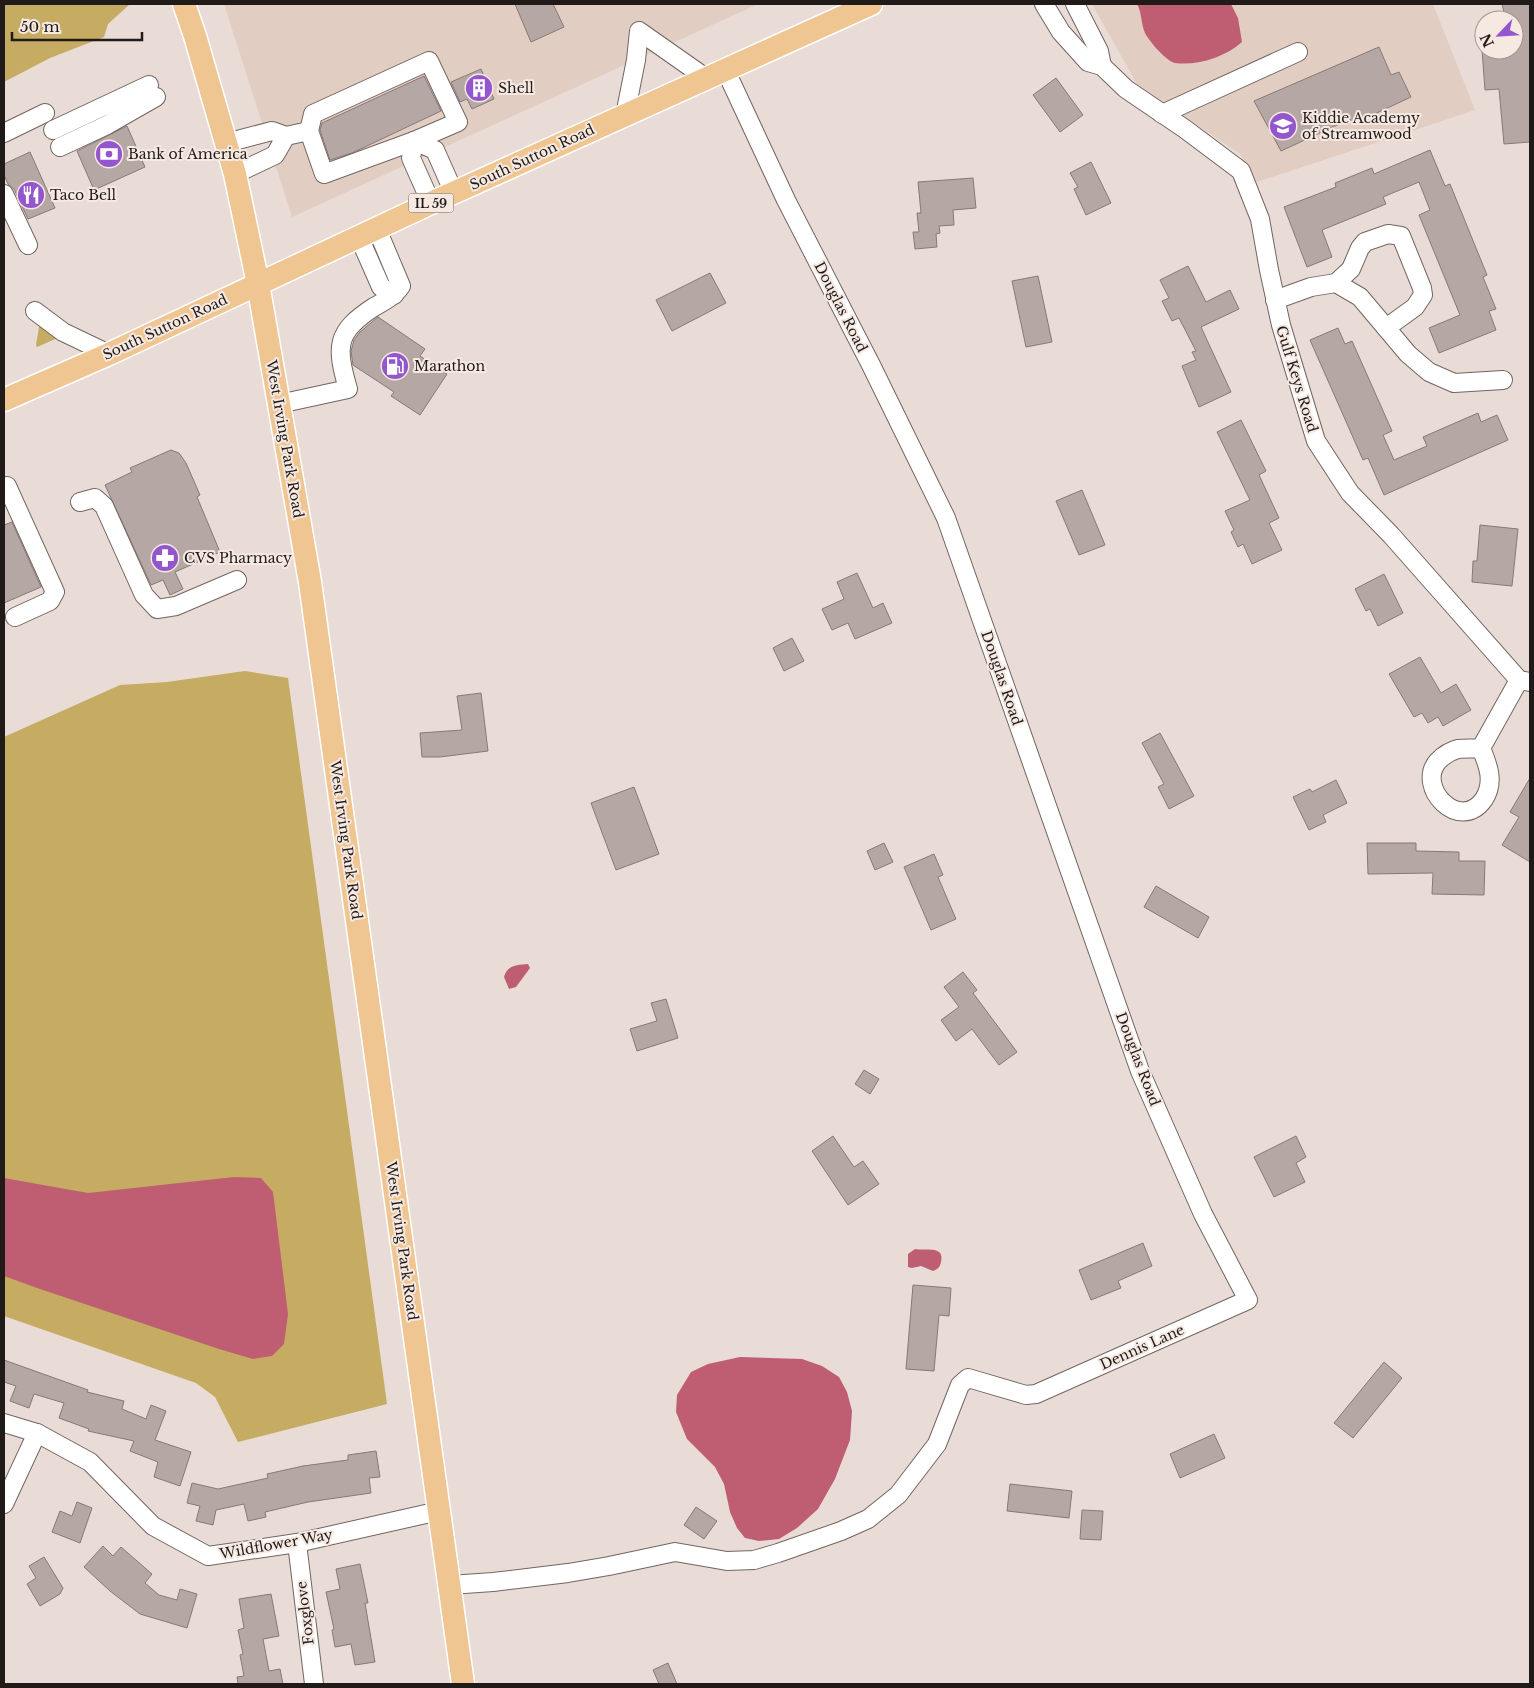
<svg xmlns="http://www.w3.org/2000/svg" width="1534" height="1688" viewBox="0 0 1534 1688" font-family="'Libre Baskerville',serif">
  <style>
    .built { fill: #e2cdc3 }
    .green { fill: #c6ab62 }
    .water { fill: #bf5e73 }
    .building { fill: #b5a7a4; stroke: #877977 }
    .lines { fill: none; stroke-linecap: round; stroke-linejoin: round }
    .minor-tunnel { stroke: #c1b5af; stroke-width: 18; stroke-dasharray: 18 9; stroke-linecap: butt }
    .minor-casing { stroke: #726660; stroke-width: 20 }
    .major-casing { stroke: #fff; stroke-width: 25 }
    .minor { stroke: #fff; stroke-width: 18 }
    .major { stroke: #efc592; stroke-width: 22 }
    .labels { text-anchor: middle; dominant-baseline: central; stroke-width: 4; stroke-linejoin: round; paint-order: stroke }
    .shield { fill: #f6e9e2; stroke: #605955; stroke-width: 1 }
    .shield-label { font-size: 12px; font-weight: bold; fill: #201b18 }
    .poi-label { font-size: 14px; fill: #201b18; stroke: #f6e9e2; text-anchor: start }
    .street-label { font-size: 14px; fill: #201b18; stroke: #f6e9e2 }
  </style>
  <rect width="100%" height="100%" fill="#e9dbd5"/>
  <g class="built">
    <polygon points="224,4 758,4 292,217"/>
    <polygon points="1092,4 1433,4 1475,110 1254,183 1240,154 1137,84"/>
  </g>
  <g class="green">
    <polygon points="4,4 130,4 108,24 104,37 50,58 4,82"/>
    <polygon points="38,322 60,337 37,347 36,345 39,327"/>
    <polygon points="245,671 288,678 387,1404 238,1442 215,1397 196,1383 4,1316 4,737 120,685 167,682"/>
  </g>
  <g class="water">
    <path d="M1137,4H1231L1238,18L1242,42C1225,57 1198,66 1175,63C1166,61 1149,41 1145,33C1141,24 1142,13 1137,4Z"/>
    <path d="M528,964L530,968L516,987L509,989L504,977C507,965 517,965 528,964Z"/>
    <polygon points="234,1177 261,1178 273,1192 288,1314 284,1344 272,1356 253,1359 219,1349 37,1288 4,1276 4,1178 88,1193"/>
    <path d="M915,1249C925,1251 945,1245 941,1262C940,1267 938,1269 933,1271L921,1266L912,1268L908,1267V1254Z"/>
    <polygon points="740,1357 802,1359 822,1366 839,1377 847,1392 852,1411 850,1440 835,1479 818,1509 797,1528 779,1539 759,1541 745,1538 737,1528 730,1512 724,1484 715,1467 687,1439 676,1412 677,1395 691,1372 708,1364"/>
  </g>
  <g class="building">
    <polygon points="515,4 553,4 564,27 531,42"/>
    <polygon points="1502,4 1530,4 1530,142 1504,144 1499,89 1485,90 1482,50 1514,50 1514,20 1506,20"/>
    <polygon points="1379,47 1391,75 1399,72 1411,97 1353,124 1350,119 1281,151 1254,101"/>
    <polygon points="481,69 494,99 472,109 467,99 460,102 451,82"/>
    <polygon points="424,76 441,111 352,153 330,160 320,130 322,123"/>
    <polygon points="1056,78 1083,115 1060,132 1033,95"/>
    <polygon points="127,126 145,167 94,190 77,151"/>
    <polygon points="1430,150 1445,186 1450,184 1487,275 1483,277 1496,309 1489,311 1496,330 1439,353 1429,328 1460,315 1419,215 1430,210 1419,182 1383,197 1386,204 1322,230 1332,257 1307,267 1284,207 1336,187 1335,183 1372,168 1374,174"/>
    <polygon points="30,152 55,208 28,219 14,189 8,184 4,175 4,164"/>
    <polygon points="1091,162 1111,203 1086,215 1074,189 1078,187 1070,173"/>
    <polygon points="973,178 976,208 953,210 954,225 939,226 940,233 936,234 937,247 915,249 913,232 919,232 917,213 921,213 918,182"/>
    <polygon points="1188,266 1206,302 1230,290 1239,309 1201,327 1231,392 1199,407 1182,366 1196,360 1192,352 1196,351 1179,318 1172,321 1162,301 1169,298 1160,280"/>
    <polygon points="710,273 726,303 672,331 656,300"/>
    <polygon points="1038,276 1052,342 1026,347 1012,281"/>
    <polygon points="378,317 425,349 420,356 447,374 420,415 391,396 394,392 353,365 351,351 354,340 360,332"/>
    <polygon points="1338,328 1345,344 1352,341 1392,431 1383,435 1394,460 1427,446 1423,437 1478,413 1481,422 1497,415 1508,440 1384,495 1368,458 1363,460 1310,340"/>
    <polygon points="1241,420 1266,471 1259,475 1279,518 1269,523 1282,550 1252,564 1243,544 1238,547 1231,532 1234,530 1225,511 1250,500 1217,432"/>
    <polygon points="171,450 179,453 186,463 200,495 197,497 220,552 175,572 183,589 170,595 163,580 151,585 105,485 132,472 130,468"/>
    <polygon points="1082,490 1105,545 1079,555 1056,501"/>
    <polygon points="12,522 41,587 4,603 4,525"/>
    <polygon points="1480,525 1518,529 1512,586 1472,582 1473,561 1477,561"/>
    <polygon points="857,573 873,608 883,603 892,623 855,639 848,623 832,630 822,609 844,599 837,582"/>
    <polygon points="1384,574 1403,613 1378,626 1370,609 1366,611 1355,589"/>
    <polygon points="792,638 804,661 784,671 773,648"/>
    <polygon points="1420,657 1441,693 1456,684 1471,710 1443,726 1438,717 1428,723 1422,713 1414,717 1389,674"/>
    <polygon points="481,693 488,751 440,757 422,757 420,733 462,730 457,696"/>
    <polygon points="1160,733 1194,796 1169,809 1158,787 1164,784 1142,743"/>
    <polygon points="1530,778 1530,862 1502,845 1519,817 1510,812"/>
    <polygon points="1336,780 1347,803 1323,815 1326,822 1309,830 1293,797 1310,789 1312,792"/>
    <polygon points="634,787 659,854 616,870 591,803"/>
    <polygon points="884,843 893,862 875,870 867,851"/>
    <polygon points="1367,843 1416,843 1416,851 1459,852 1459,861 1485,861 1484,895 1432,894 1433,873 1368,874"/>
    <polygon points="934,854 943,875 938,877 956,919 931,930 904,867"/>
    <polygon points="1156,886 1209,917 1198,938 1144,907"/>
    <polygon points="963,972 977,990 973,993 1017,1052 999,1065 972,1029 956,1041 941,1020 959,1007 944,987"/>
    <polygon points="666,999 678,1038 637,1051 630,1029 657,1021 651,1003"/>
    <polygon points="864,1070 879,1079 870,1094 855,1084"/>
    <polygon points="833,1136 854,1167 863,1161 879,1184 848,1205 812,1151"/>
    <polygon points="1296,1136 1306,1157 1296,1163 1305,1182 1274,1197 1254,1157"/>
    <polygon points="1143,1243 1152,1266 1118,1281 1121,1288 1091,1300 1079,1270"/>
    <polygon points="913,1285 951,1288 949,1316 939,1315 934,1371 906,1369"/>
    <polygon points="4,1360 88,1390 87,1392 124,1401 122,1409 146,1419 151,1405 166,1411 155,1440 191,1452 180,1486 154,1477 158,1462 130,1451 134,1441 88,1431 89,1429 59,1418 64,1403 34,1394 29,1408 10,1401 16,1386 4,1382"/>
    <polygon points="1384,1362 1402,1378 1353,1438 1334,1423"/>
    <polygon points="1214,1434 1225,1458 1180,1478 1170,1454"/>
    <polygon points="376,1451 380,1477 369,1478 371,1493 308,1502 265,1512 266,1517 248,1521 244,1504 216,1510 213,1525 196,1521 200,1506 187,1503 192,1483 218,1489 268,1478 267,1474 303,1466 348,1460 348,1455"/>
    <polygon points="1010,1484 1072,1491 1069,1518 1007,1511"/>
    <polygon points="77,1502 92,1508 80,1543 52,1532 60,1511 72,1516"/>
    <polygon points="696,1507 717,1521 704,1539 684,1525"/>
    <polygon points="1082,1510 1103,1511 1101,1540 1080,1539"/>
    <polygon points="103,1546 113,1556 121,1547 152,1574 145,1583 159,1595 177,1600 180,1589 197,1594 187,1628 140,1614 110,1591 84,1567"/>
    <polygon points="44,1557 63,1588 60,1594 40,1606 27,1584 36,1578 29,1566"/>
    <polygon points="360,1564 368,1603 365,1603 375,1662 355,1665 351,1644 335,1647 332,1630 334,1629 326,1592 340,1589 336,1569"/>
    <polygon points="271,1594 279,1636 263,1639 269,1671 280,1669 283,1684 238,1684 237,1677 244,1676 240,1655 243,1654 238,1630 244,1628 239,1599"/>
    <polygon points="668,1663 677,1684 659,1684 653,1670"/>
  </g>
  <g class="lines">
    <polyline class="minor-tunnel" points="69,132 103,117"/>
    <defs>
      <g id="minor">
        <polyline points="1044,4 1061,32 1088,62 1102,66 1126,89 1185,129 1241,171 1260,219 1269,270 1281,325 1316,441 1350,493 1391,535 1519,680 1530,682"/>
        <polyline points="1075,4 1099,51 1102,66"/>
        <polyline points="1162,114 1298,52"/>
        <polyline points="625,115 636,60 639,31 706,78"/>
        <polyline points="53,130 149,85"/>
        <polyline points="4,133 45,113"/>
        <polyline points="414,141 435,150 454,193"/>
        <polyline points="414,141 411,158 431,203"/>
        <polyline points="226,143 272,131 286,136 309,131 324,174 414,141 458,122 429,61 313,114 309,131"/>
        <polyline points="60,147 107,125 156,97"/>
        <polyline points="235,174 275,155 286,136"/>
        <polyline points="4,194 28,245"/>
        <polyline points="359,237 381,287 394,295"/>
        <polyline points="1336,283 1351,269 1360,248 1365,242 1388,234 1401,236 1422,288 1423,295 1415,307 1386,328"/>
        <polyline points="1275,300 1311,287 1336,283 1360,297 1408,354 1429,372 1454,383 1503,380"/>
        <polyline points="35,311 63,332 109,354"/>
        <path d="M279,404L348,389C336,347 335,332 374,307C385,301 394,296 401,286L377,229"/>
        <polyline points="7,486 55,592 50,601 15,617"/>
        <polyline points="80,502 95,498 104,506 144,595 157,609 176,606 237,580"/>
        <path d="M1481,748C1473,749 1465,748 1458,749C1450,751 1444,755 1438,761C1415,787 1460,834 1484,799C1495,782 1488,765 1481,748L1519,680"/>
        <polyline points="4,1423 37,1433 90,1462 153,1526 208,1556 297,1543 439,1511"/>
        <polyline points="4,1504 37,1433"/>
        <polyline points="297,1543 314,1684"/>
        <polyline points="450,1585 493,1582 568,1573 609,1566 675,1552 727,1561 754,1560 778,1553 841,1531 868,1519 898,1495 937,1444 960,1385 968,1378 1026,1395 1036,1394 1248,1300 1203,1214 1140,1071 946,518 871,365 786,200 725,69"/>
      </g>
      <g id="major">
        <polyline points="184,4 195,36 235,174 258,284 310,582 463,1684"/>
        <polyline points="4,400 109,354 431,203 871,4"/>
      </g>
    </defs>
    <use href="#minor" class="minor-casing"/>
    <use href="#major" class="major-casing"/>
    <use href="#minor" class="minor"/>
    <use href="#major" class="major"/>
  </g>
  <defs>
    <symbol id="building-disc" viewBox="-11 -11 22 22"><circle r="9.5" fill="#9456cc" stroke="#f6e9e2"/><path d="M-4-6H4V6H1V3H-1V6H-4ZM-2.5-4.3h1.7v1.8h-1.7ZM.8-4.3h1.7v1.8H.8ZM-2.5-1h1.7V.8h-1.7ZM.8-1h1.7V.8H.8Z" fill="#fff"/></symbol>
    <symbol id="school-disc" viewBox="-11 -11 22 22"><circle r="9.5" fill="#9456cc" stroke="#f6e9e2"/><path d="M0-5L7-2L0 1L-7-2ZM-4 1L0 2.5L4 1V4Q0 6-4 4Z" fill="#fff"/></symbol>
    <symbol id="bank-disc" viewBox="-11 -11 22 22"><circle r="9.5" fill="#9456cc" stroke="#f6e9e2"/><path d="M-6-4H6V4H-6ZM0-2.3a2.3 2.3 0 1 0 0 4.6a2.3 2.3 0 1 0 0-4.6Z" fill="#fff"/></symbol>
    <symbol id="restaurant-disc" viewBox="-11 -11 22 22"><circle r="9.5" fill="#9456cc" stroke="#f6e9e2"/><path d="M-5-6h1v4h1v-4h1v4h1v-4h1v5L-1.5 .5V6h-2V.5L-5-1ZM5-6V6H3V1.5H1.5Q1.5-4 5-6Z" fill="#fff"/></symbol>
    <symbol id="fuel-disc" viewBox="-11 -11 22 22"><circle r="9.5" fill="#9456cc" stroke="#f6e9e2"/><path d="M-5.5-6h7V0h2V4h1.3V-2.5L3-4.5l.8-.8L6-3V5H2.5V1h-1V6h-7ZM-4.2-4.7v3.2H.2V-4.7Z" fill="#fff"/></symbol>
    <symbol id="pharmacy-disc" viewBox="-11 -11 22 22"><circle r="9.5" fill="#9456cc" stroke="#f6e9e2"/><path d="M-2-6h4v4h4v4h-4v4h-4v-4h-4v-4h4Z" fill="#fff"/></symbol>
  </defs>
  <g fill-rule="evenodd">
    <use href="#building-disc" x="463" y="72" width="32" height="32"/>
    <use href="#school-disc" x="1267" y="110" width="32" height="32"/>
    <use href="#bank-disc" x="93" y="138" width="32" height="32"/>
    <use href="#restaurant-disc" x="15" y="179" width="32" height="32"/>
    <use href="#fuel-disc" x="379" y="350" width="32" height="32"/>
    <use href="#pharmacy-disc" x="149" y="542" width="32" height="32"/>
  </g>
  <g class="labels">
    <rect class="shield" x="408.5" y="193.5" width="45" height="19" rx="4"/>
    <g class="shield-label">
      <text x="431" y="203">IL 59</text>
    </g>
    <g class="poi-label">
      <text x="498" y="88">Shell</text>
      <text x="1302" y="118">Kiddie Academy<tspan x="1302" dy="16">of Streamwood</tspan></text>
      <text x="128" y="154">Bank of America</text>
      <text x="50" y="195">Taco Bell</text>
      <text x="414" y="366">Marathon</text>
      <text x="184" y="558">CVS Pharmacy</text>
    </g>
    <g class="street-label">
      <text transform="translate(532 157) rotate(-25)">South Sutton Road</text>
      <text transform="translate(841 307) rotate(63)">Douglas Road</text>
      <text transform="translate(165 327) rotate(-25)">South Sutton Road</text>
      <text transform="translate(1297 379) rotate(73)">Gulf Keys Road</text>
      <text transform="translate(285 439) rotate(80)">West Irving Park Road</text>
      <text transform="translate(1002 678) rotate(71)">Douglas Road</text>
      <text transform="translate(346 840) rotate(82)">West Irving Park Road</text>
      <text transform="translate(1138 1059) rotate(69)">Douglas Road</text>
      <text transform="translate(402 1241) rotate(82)">West Irving Park Road</text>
      <text transform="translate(1142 1347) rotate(-24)">Dennis Lane</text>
      <text transform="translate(276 1544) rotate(-10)">Wildflower Way</text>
      <text transform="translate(305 1613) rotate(-97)">Foxglove</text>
    </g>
  </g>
  <rect width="1534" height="1688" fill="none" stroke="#201b18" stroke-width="10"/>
  <g transform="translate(1499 35) rotate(245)"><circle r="24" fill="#f6e9e2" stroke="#a09791"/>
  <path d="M0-4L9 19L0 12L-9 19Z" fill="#9456cc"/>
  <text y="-8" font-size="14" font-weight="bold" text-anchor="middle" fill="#201b18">N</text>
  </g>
  <path d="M12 32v8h130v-8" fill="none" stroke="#201b18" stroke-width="2.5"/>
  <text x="20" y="32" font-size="15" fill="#201b18" stroke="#f6e9e2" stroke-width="4" paint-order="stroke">50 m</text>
</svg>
